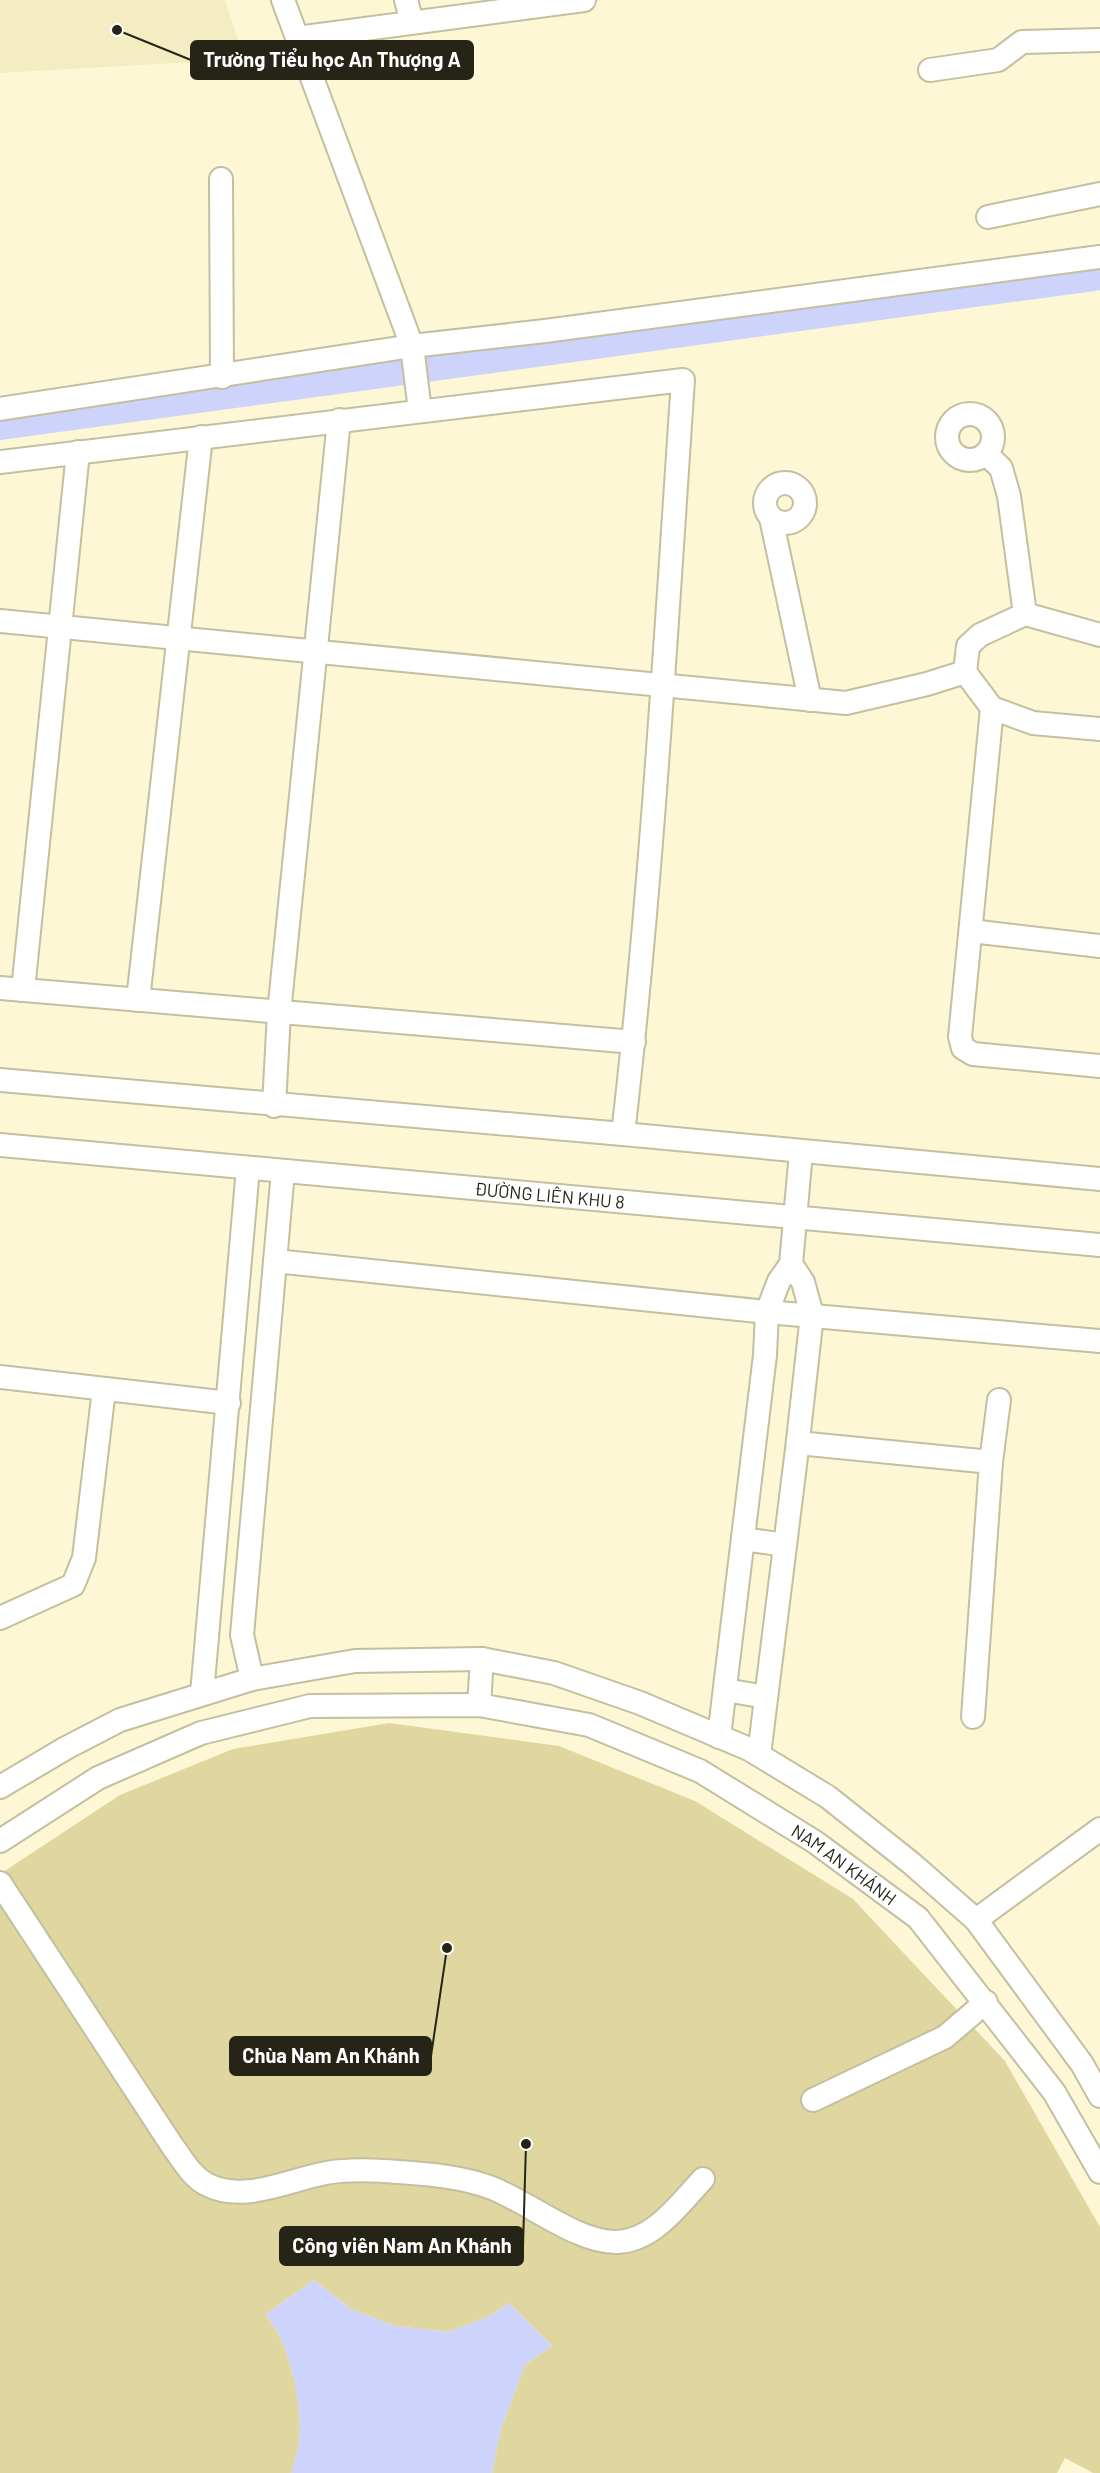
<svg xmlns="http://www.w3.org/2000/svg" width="1100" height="2473" viewBox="0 0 1100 2473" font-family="Barlow,sans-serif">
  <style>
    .built { fill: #f4edc3 }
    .green { fill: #e0d7a0 }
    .water { fill: #cdd3fa }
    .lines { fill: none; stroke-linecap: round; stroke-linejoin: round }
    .river { stroke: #cdd3fa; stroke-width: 38 }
    .minor-casing { stroke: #c4bf9e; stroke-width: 26 }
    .minor { stroke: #fff; stroke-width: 22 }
    .labels { text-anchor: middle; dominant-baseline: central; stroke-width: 6; stroke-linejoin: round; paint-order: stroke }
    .street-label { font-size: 18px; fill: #262417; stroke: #fff }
    .leader { fill: none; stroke: #262417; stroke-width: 2 }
    .callout-dot { fill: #262417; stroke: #fff; stroke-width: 2 }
    .callout { fill: #262417; stroke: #262417; stroke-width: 2 }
    .callout-label { font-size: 20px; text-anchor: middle; font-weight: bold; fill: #fff }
  </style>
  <rect width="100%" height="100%" fill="#fdf7d5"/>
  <polygon class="built" points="0,0 225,0 244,59 0,73"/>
  <path class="green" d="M389,1723L559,1746L695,1801L853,1899L1005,2061L1100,2227V2473H1093L1065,2458L1057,2473H492L501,2428L525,2365L552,2346L509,2303L490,2316L448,2332L395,2326L351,2309L314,2280L266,2314C272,2324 280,2335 284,2346C298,2385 308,2434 291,2473H0V1874L120,1795L233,1749Z"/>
  <path class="water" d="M314,2280L351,2309L395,2326L448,2332L490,2316L509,2303L552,2346L525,2365L501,2428L492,2473H291C307,2434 298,2385 284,2346C280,2335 272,2324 266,2314Z"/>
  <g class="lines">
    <polyline class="river" points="0,421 1100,271"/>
    <defs>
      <g id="minor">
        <polyline points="283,0 412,346 420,411"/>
        <polyline points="406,0 412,22"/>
        <polyline points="297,38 584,0"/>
        <polyline points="930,70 998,60 1022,42 1100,40"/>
        <polyline points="221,179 222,377"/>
        <polyline points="988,217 1100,194"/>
        <polyline points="0,409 412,346 545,331 1100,257"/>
        <circle cx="970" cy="437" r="23"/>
        <polyline points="986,454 1001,468 1009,496 1025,614"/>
        <path d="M0,462L683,380C666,631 652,884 623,1134"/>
        <circle cx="785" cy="503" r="20"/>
        <polyline points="771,518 810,700"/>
        <polyline points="0,621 846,703 927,684 965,672"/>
        <polyline points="1100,635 1025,614 980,635 968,646 965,672 992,708 1033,723 1100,729"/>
        <polyline points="992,708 960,1037 963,1048 973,1054 1100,1066"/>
        <polyline points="971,931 1100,946"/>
        <polyline points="0,988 634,1042"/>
        <polyline points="23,990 78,452"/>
        <polyline points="138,1000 201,437"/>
        <polyline points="0,1080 623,1134 1100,1179"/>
        <polyline points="274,1106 279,1013 339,420"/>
        <path id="s1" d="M0,1145L1100,1245"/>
        <polyline points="275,1261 767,1312 1100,1341"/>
        <polyline points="0,1377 229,1403"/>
        <polyline points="798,1443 991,1462 973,1717"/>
        <polyline points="991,1462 999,1400"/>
        <polyline points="743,1539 785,1545"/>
        <polyline points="0,1618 73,1585 84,1558 104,1389"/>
        <polyline points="252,1679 242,1635 283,1171"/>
        <polyline points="725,1690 766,1697"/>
        <polyline points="202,1694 248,1168"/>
        <polyline points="479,1705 482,1659"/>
        <polyline points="719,1737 765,1355 767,1312 779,1281 791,1264 801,1152"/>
        <polyline points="759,1755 797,1449 812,1315 803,1282 791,1264"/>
        <polyline points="0,1787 66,1748 120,1720 252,1679 355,1661 482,1659 554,1673 640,1703 749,1749 828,1797 911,1863 976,1920 1082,2064 1100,2096"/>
        <path id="s2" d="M0,1841L98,1778L201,1733L310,1706L479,1705L589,1725L700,1771L815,1842L918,1918L1054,2092L1100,2172"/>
        <path d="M0,1883L173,2147C183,2160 191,2176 206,2184C243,2204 288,2180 326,2173C349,2169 374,2170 398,2172C429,2174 463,2177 492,2188C530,2203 578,2243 617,2242C654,2241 680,2203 703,2179"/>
        <polyline points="976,1920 1100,1829"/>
        <polyline points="813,2100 945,2037 986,2002"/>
      </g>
    </defs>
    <use href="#minor" class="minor-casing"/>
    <use href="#minor" class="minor"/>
  </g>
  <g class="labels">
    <g class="street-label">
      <text stroke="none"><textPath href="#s1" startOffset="552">ĐƯỜNG LIÊN KHU 8</textPath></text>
      <text stroke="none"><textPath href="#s2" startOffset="914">NAM AN KHÁNH</textPath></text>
    </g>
  </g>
  <path class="leader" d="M117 30L191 60M447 1948L431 2056M526 2144L523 2246"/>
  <g class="callout-dot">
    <circle cx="117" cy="30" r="6"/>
    <circle cx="447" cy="1948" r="6"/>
    <circle cx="526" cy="2144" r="6"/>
  </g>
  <g class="callout">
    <rect x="191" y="41" width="282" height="38" rx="6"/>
    <rect x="230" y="2037" width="201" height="38" rx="6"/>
    <rect x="280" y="2227" width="243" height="38" rx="6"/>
  </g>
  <g class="callout-label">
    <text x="332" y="67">Trường Tiểu học An Thượng A</text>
    <text x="331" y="2063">Chùa Nam An Khánh</text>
    <text x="402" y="2253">Công viên Nam An Khánh</text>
  </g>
</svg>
